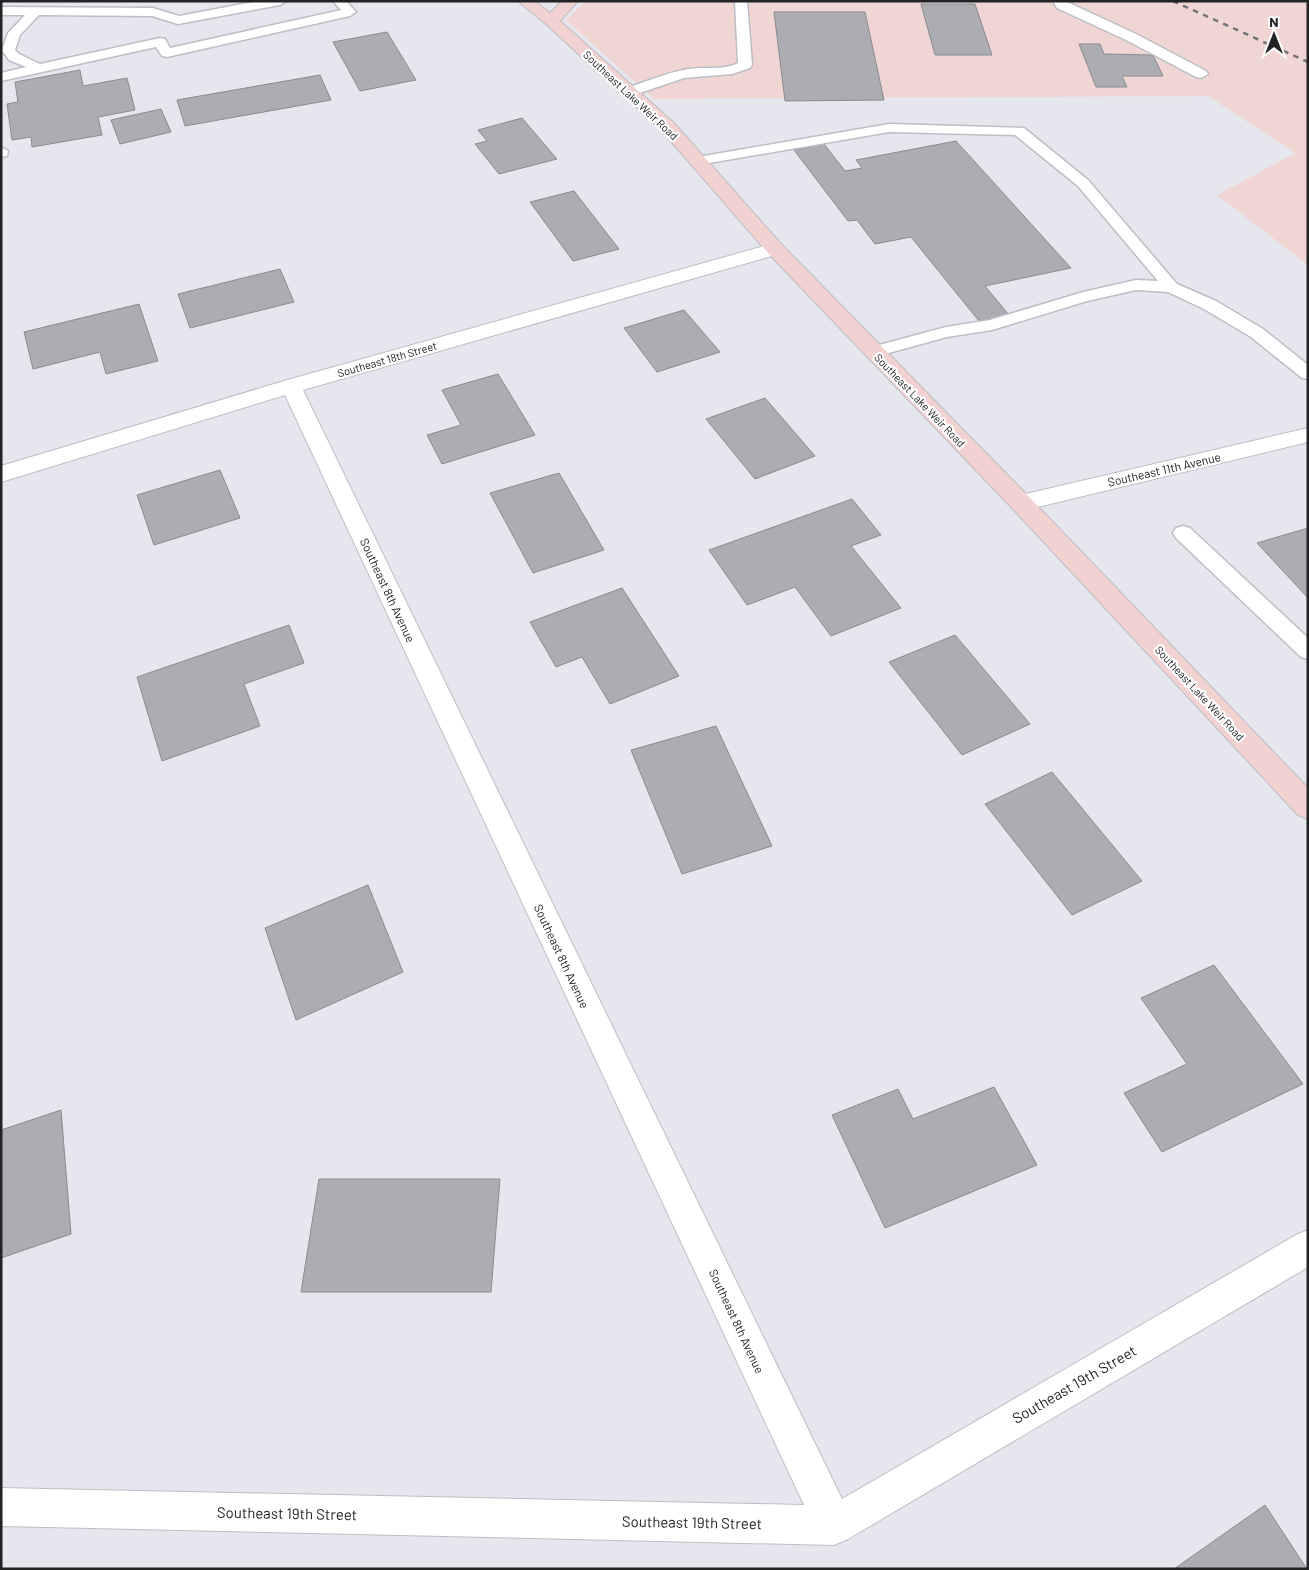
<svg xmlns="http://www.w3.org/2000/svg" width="1309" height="1570" viewBox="0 0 1309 1570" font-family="Barlow,sans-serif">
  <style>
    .commercial { fill: #f0d6d3 }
    .building { fill: #acacb3; stroke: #8a8a91 }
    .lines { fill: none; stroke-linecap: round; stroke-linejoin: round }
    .service-casing { stroke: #bdbdc5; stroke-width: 3 }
    .minor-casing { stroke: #bdbdc5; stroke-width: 2 }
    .tertiary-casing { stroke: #bdbdc5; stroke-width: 2 }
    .secondary-casing { stroke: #bdbdc5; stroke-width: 2 }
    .service { fill: #fff; fill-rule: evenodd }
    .minor { fill: #fff; fill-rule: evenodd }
    .tertiary { fill: #fff; fill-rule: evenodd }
    .secondary { fill: #f1d2d1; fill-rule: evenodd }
    .rail { stroke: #727277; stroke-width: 2.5; stroke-dasharray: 5.5 5.5; stroke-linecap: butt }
    .labels { text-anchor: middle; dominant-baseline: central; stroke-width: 4.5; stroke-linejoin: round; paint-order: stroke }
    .far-street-label { font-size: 11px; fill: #232326; stroke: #fff }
    .street-label { font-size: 12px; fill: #232326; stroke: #fff }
    .near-street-label { font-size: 15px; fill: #232326; stroke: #fff }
  </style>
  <rect width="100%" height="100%" fill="#e6e6ee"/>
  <polygon class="commercial" points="586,1 1308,1 1308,265 1217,195 1295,153 1208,96 654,99 566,20"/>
  <g class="building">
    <polygon points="921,4 975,4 992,55 935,55"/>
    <polygon points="774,12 865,12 884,100 785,101"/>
    <polygon points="387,32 416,80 360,91 333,42"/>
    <polygon points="1079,44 1100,44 1104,54 1153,55 1163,76 1122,76 1127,87 1096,87"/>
    <polygon points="80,70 83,86 127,78 135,110 98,117 102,135 32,147 31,137 12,140 7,104 18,102 15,82"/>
    <polygon points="320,75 331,100 185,126 177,100"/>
    <polygon points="161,109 171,132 120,144 111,120"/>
    <polygon points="522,118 557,159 499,174 475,144 487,141 478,130"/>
    <polygon points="956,141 1071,268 985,286 1009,315 979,321 911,237 875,244 857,220 848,221 794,150 824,144 845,171 862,168 856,160"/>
    <polygon points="574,191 619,249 573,261 530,202"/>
    <polygon points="280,269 294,302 190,328 178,294"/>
    <polygon points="139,304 158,361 106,374 100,352 33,369 24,332"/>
    <polygon points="684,310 720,352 657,372 624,328"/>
    <polygon points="498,374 535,435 442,464 427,435 461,425 442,390"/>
    <polygon points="765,398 815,456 755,479 706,419"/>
    <polygon points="220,470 240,518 154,545 137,495"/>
    <polygon points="559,473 604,550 533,573 490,493"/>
    <polygon points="852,499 881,535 851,546 901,608 831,636 795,587 747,605 709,550"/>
    <polygon points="1308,528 1308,598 1257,543"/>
    <polygon points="622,588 679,676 610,704 582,657 556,667 530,622"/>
    <polygon points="289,625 304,663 244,684 260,726 162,761 137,677"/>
    <polygon points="955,635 1030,724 962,755 889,662"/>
    <polygon points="716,726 772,846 682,874 631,750"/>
    <polygon points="1052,772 1142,881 1072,915 985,804"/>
    <polygon points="368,885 403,972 296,1020 265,928"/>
    <polygon points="1214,965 1303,1084 1162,1152 1124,1093 1187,1064 1141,998"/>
    <polygon points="994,1087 1037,1165 885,1228 832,1115 898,1089 913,1119"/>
    <polygon points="61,1110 71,1234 1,1258 1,1130"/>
    <polygon points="319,1179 500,1179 491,1292 301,1292"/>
    <polygon points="1265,1505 1307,1569 1174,1569"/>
  </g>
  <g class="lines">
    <defs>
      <g id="service">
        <polygon points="259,1 286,1 280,5 178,24 152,16 39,15 20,35 15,50 19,54 40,64 160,38 165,39 170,48 341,10 333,1 346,1 356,12 350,16 167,57 162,56 156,47 1,81 1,73 26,67 9,60 2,50 8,33 25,15 1,15 1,7 153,8 179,16"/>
        <path d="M735,1H747L752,65L750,68L732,74L684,78L634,95H624L622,92L624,89C645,82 666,73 688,69C705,66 723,71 738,63Z"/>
        <polygon points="1053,1 1065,1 1136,34 1206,71 1208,74 1201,78 1196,77 1126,40 1057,8"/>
        <polygon points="889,124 1024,128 1088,180 1177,284 1216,301 1263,329 1308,365 1308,379 1302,378 1251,337 1204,309 1168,292 1136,290 1087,301 992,330 947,337 874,357 868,356 866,352 868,348 946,327 990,320 1083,292 1136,280 1158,281 1078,186 1015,135 889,132 698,165 693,164 691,161 693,158 698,157"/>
        <polygon points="1,147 8,151 7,156 1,157"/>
        <polygon points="1183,526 1190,528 1308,638 1308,659 1301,657 1176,538 1173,533 1176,528"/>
      </g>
      <polygon id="minor" points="775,243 782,245 784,249 782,253 303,390 842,1499 1296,1235 1308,1230 1308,1267 848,1539 834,1545 1,1526 1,1488 804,1505 285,395 1,482 1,466 284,381"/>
      <polygon id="tertiary" points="1308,428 1308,442 1021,511 1013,509 1009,503 1013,497 1021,495"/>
      <polygon id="secondary" points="518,1 535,1 550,13 562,1 578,1 560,21 674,123 782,245 1029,497 1308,788 1308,819 1298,815 1013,509 768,253 662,131 546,24"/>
    </defs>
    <use href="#service" class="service-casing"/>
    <use href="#minor" class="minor-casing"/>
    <use href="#tertiary" class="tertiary-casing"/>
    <use href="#secondary" class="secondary-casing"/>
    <use href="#service" class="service"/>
    <use href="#minor" class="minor"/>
    <use href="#tertiary" class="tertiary"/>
    <use href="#secondary" class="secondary"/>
    <polyline class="rail" points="1173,1 1308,62"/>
  </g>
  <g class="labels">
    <g class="far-street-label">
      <text transform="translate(631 95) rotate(43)">Southeast Lake Weir Road</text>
      <text transform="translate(387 359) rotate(-16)">Southeast 18th Street</text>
      <text transform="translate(920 400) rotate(46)">Southeast Lake Weir Road</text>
      <text transform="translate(1200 693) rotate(47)">Southeast Lake Weir Road</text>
    </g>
    <g class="street-label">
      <text transform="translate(1164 469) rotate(-13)">Southeast 11th Avenue</text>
      <text transform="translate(388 590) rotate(65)">Southeast 8th Avenue</text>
      <text transform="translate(562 956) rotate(65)">Southeast 8th Avenue</text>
      <text transform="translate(737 1321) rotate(65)">Southeast 8th Avenue</text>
    </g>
    <g class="near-street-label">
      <text transform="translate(1074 1384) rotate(-30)">Southeast 19th Street</text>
      <text transform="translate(287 1513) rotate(1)">Southeast 19th Street</text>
      <text transform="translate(692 1522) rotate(1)">Southeast 19th Street</text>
    </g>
  </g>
  <rect width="1309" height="1570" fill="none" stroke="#232326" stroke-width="5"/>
  <g transform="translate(1274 35)" stroke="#ffffff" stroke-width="4" paint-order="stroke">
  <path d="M0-4L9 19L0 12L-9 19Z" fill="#232326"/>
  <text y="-8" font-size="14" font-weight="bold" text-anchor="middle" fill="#232326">N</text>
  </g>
</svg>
